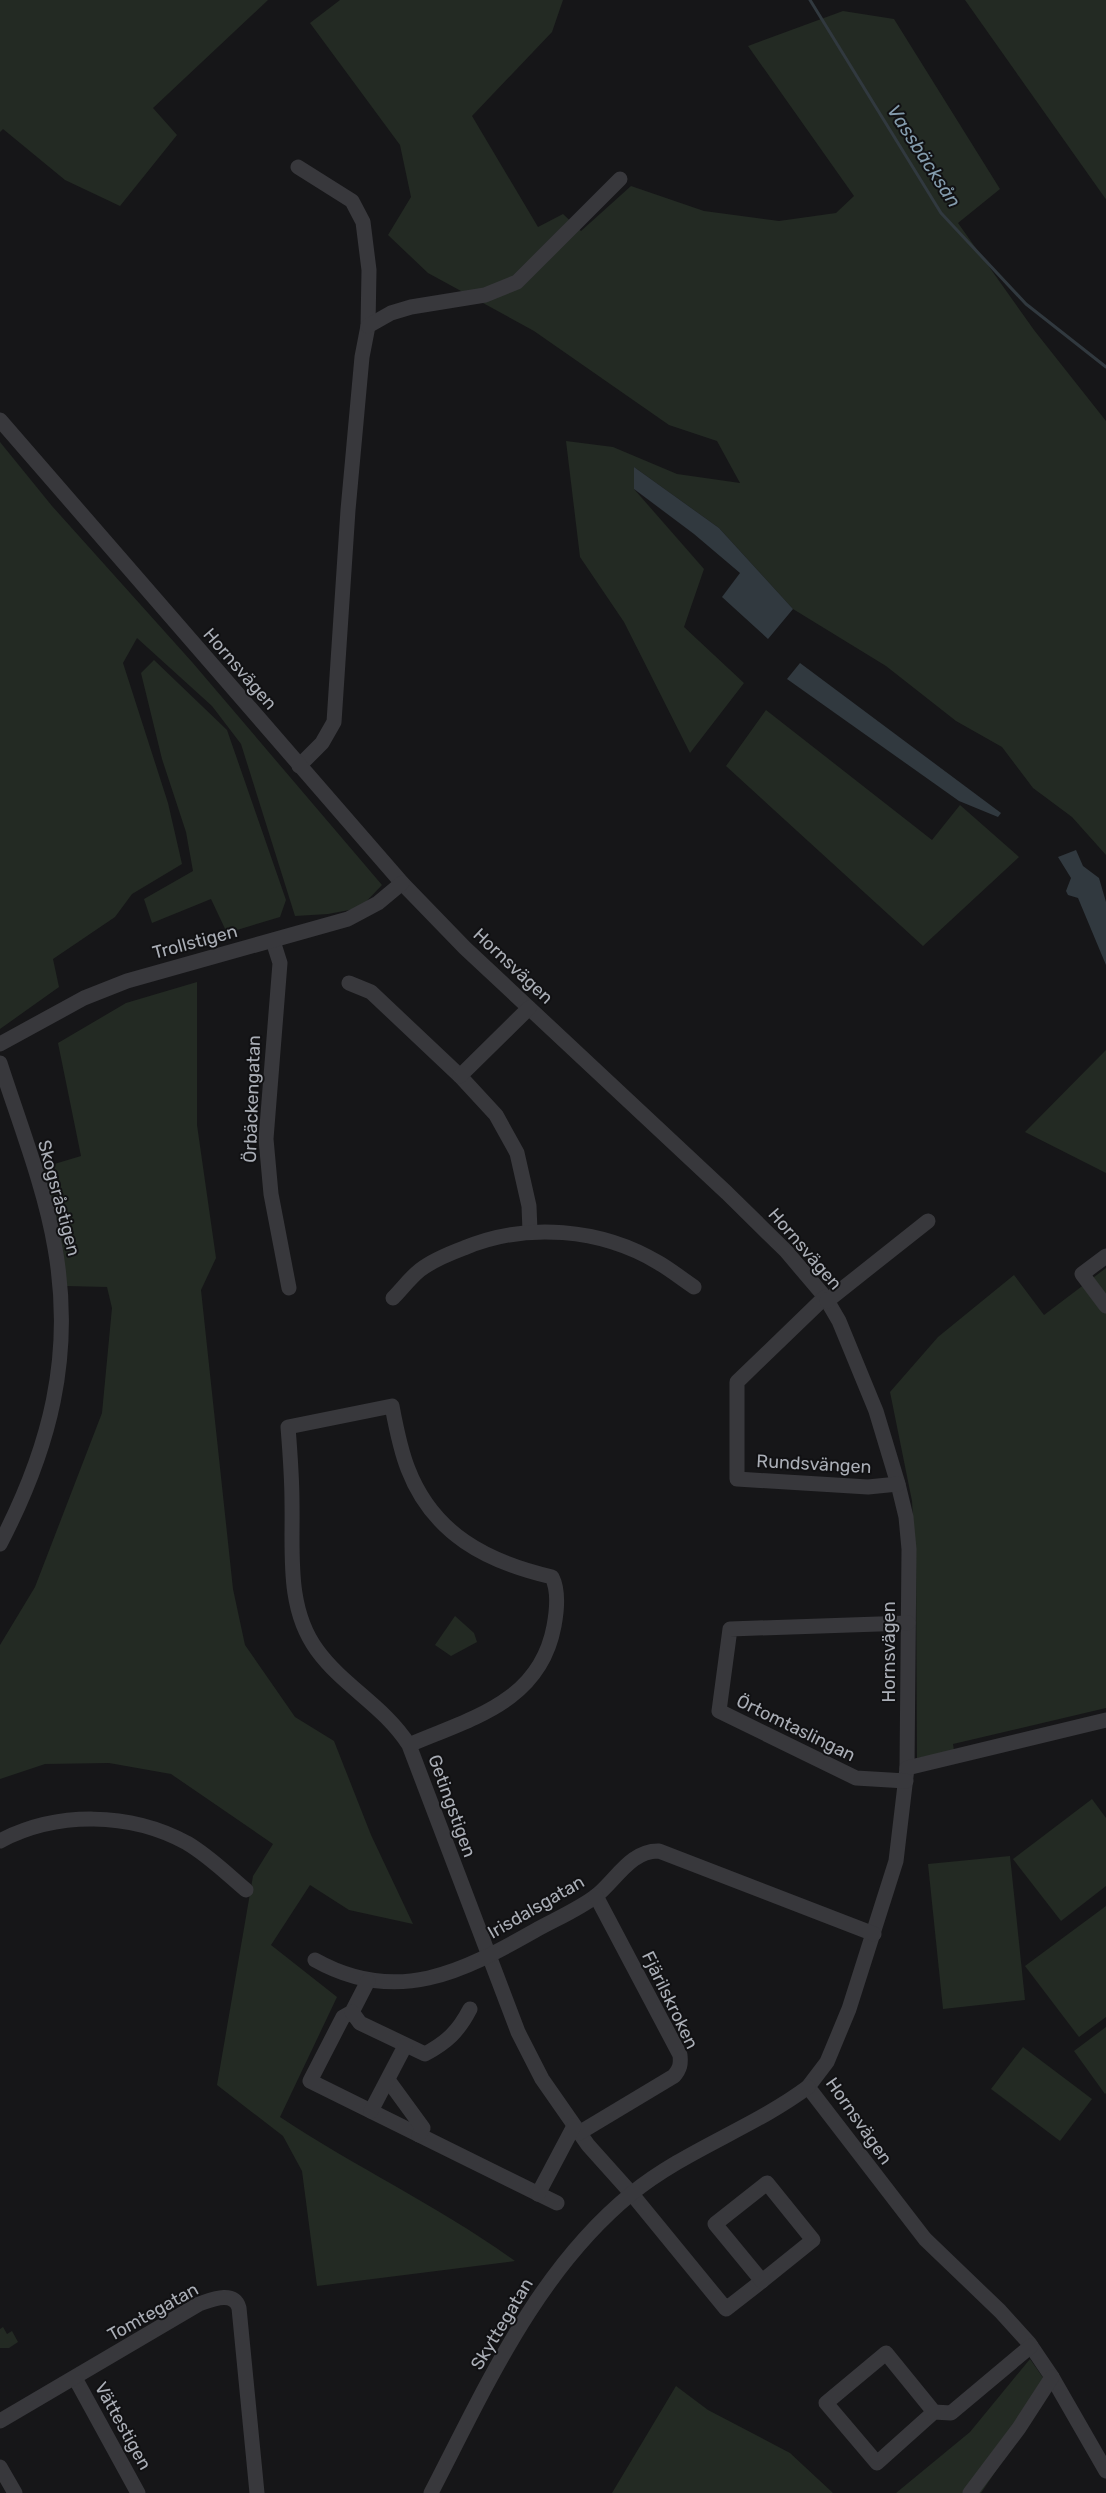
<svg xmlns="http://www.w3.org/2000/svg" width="1106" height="2493" viewBox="0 0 1106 2493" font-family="Rubik,sans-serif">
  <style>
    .green { fill: #232a23 }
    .water { fill: #31393f }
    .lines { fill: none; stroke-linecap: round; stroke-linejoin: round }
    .stream { stroke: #31393f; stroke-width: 3 }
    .minor { stroke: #38383c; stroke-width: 15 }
    .labels { text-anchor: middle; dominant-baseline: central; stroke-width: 4; stroke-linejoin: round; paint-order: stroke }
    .street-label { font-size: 18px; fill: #aaaeb6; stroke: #111113 }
    .water-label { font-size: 19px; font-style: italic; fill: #849cad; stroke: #111113 }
  </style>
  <rect width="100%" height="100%" fill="#161618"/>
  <g class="green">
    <polygon points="0,0 268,0 153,108 177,135 120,206 65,180 3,129 0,132"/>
    <polygon points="340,0 563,0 552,32 472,116 538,227 563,214 581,231 631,186 704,211 779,221 836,213 854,196 748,46 843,11 894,19 1000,189 958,223 1034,330 1106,421 1106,855 1072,817 1033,788 1002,747 956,721 886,666 793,609 719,528 634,467 634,489 704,569 684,627 744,683 690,753 624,622 580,557 566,441 613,447 677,474 740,483 717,441 669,425 534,331 428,273 388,235 411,197 400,145 310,23"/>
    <polygon points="965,0 1106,0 1106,199 1105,198"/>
    <polygon points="0,442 52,506 192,662 382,885 360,908 328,914 295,916 241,744 212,706 137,638 123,663 168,803 182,864 132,894 115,917 53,959 59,987 0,1029"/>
    <polygon points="154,660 227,730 286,900 280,917 227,933 211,899 152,923 144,899 193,871 186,832 162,759 141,673"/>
    <polygon points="766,710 932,840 960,805 1019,857 923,946 726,766"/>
    <path d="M197,982V1125L216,1258L201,1290L233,1589L245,1645L295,1717L334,1741L371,1835L413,1924L349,1910L310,1885L271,1945L337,1997L280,2117C357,2168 440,2207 515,2261L317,2286L302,2171L283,2136L217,2085L253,1876L273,1844L171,1774L109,1763L45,1764L0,1779V1645L35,1587L102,1413L112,1308L107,1287L66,1286L41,1168L81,1156L58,1043L126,1003Z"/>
    <polygon points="1106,1050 1106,1173 1025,1132"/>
    <polygon points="1106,1268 1106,1708 953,1744 954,1751 917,1758 916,1568 912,1501 890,1392 938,1337 1014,1275 1044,1315"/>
    <polygon points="455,1616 474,1633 477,1642 451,1656 435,1645"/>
    <polygon points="1092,1799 1106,1818 1106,1886 1061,1921 1013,1859"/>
    <polygon points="1010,1856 1025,2000 943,2009 928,1864"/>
    <polygon points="1106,1906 1106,2017 1079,2037 1025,1966"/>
    <polygon points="1106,2027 1106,2093 1105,2094 1074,2051"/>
    <polygon points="1023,2047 1092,2099 1060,2141 991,2089"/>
    <polygon points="3,2327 7,2334 12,2331 18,2342 9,2348 0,2348 0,2329"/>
    <polygon points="1030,2359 1051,2389 981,2493 896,2493 970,2432"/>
    <polygon points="676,2386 708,2410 790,2453 833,2493 612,2493"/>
  </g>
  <g class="water">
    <polygon points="634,467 719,528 793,609 768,639 722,597 740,573 694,534 634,489"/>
    <polygon points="800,663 1001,813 998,817 959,801 787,679"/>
    <polygon points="1076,850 1083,866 1099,878 1106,902 1106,965 1078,898 1068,895 1066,891 1071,878 1058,857"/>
  </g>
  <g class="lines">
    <polyline class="stream" points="810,0 941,213 1026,304 1106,367"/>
    <g class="minor">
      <polyline points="298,167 352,201 363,222 369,270 368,326 362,357 348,510 334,722 322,743 299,766"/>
      <polyline points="368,326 391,313 411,307 485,295 517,282 620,179"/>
      <polyline points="0,420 402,883 465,948 727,1193 786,1251 825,1297 839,1321 876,1411 898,1484 906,1517 909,1549 907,1768 896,1861 849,2009 827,2062 808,2087 925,2239 1000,2311 1029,2343 1052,2377 1106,2471"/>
      <polyline points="273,941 280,963 266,1139 271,1194 289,1288"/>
      <polyline points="349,983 371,992 460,1076 496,1115 517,1153 529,1206 530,1231"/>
      <polyline points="0,1044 84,998 127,981 348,919 378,903 402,883"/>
      <path d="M0,1063C19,1122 45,1188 55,1248C74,1356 50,1448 0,1544"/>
      <polyline points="460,1076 529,1008"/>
      <polyline points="1106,1256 1082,1274 1106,1306"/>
      <polyline points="825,1297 737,1382 737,1479 868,1487 898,1484"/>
      <path d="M393,1298C402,1289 410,1278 420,1270C433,1260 448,1254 464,1248C526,1222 601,1228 659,1263C671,1270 682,1279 694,1287"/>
      <polyline points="827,1301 928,1221"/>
      <path d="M409,1745C472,1718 540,1702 554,1626C557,1610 559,1591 552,1577C487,1562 433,1534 408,1469C400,1449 396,1427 392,1406L288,1427C290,1452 292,1477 292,1503C293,1552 286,1608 317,1650C344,1687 383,1705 409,1745L518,2032L542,2079L588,2145L631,2193L726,2309L762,2281"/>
      <polyline points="907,1768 1106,1720"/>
      <polyline points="906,1781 856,1778 719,1711 730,1629 908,1623"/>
      <path d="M0,1841C57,1811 130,1812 187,1843C209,1856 227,1874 246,1890"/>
      <path d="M315,1960C397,2006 462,1972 536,1930C556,1919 579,1909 596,1896C616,1880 631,1850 659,1851L874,1934"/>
      <polyline points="368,1981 352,2012 343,2017 310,2081 557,2203"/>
      <path d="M352,2012L360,2023L425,2054C447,2042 458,2032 470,2009"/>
      <polyline points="388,2080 423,2128 419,2135"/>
      <polyline points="371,2111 405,2046"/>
      <path d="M579,2133L674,2076C680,2069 681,2064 680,2055L596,1896"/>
      <polygon points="767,2183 813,2240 762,2281 715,2224"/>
      <polyline points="538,2194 574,2126"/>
      <polyline points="75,2378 138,2493"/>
      <polyline points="934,2412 877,2463 826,2403 886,2353 934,2412 951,2413 1031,2346"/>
      <path d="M0,2421L199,2304C211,2300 234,2290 239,2308L257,2493"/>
      <polyline points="0,2467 15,2493"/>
      <path d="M431,2493C486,2387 536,2272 631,2194C685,2150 753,2128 808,2087"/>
      <polyline points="970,2493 1019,2428 1052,2377"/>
    </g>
  </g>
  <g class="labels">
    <g class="street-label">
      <text transform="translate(240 669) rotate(49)">Hornsvägen</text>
      <text transform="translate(195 942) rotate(-15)">Trollstigen</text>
      <text transform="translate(513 966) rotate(43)">Hornsvägen</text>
      <text transform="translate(252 1099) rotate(-88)">Örbäckengatan</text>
      <text transform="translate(59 1198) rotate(75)">Skogsråstigen</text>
      <text transform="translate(805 1249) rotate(49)">Hornsvägen</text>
      <text transform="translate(814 1464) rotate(3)">Rundsvängen</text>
      <text transform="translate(889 1652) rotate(-90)">Hornsvägen</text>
      <text transform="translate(796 1728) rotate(26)">Örtomtaslingan</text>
      <text transform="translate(452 1806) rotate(70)">Getingstigen</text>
      <text transform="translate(536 1907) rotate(-30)">Irisdalsgatan</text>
      <text transform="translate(670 2000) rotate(64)">Fjärilskroken</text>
      <text transform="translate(859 2121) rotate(55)">Hornsvägen</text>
      <text transform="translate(153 2312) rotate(-29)">Tomtegatan</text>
      <text transform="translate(502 2324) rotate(-59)">Skyttegatan</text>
      <text transform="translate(123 2426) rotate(61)">Vättestigen</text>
    </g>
    <g class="water-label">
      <text transform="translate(924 156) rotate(57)">Vassbäcksån</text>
    </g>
  </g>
</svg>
